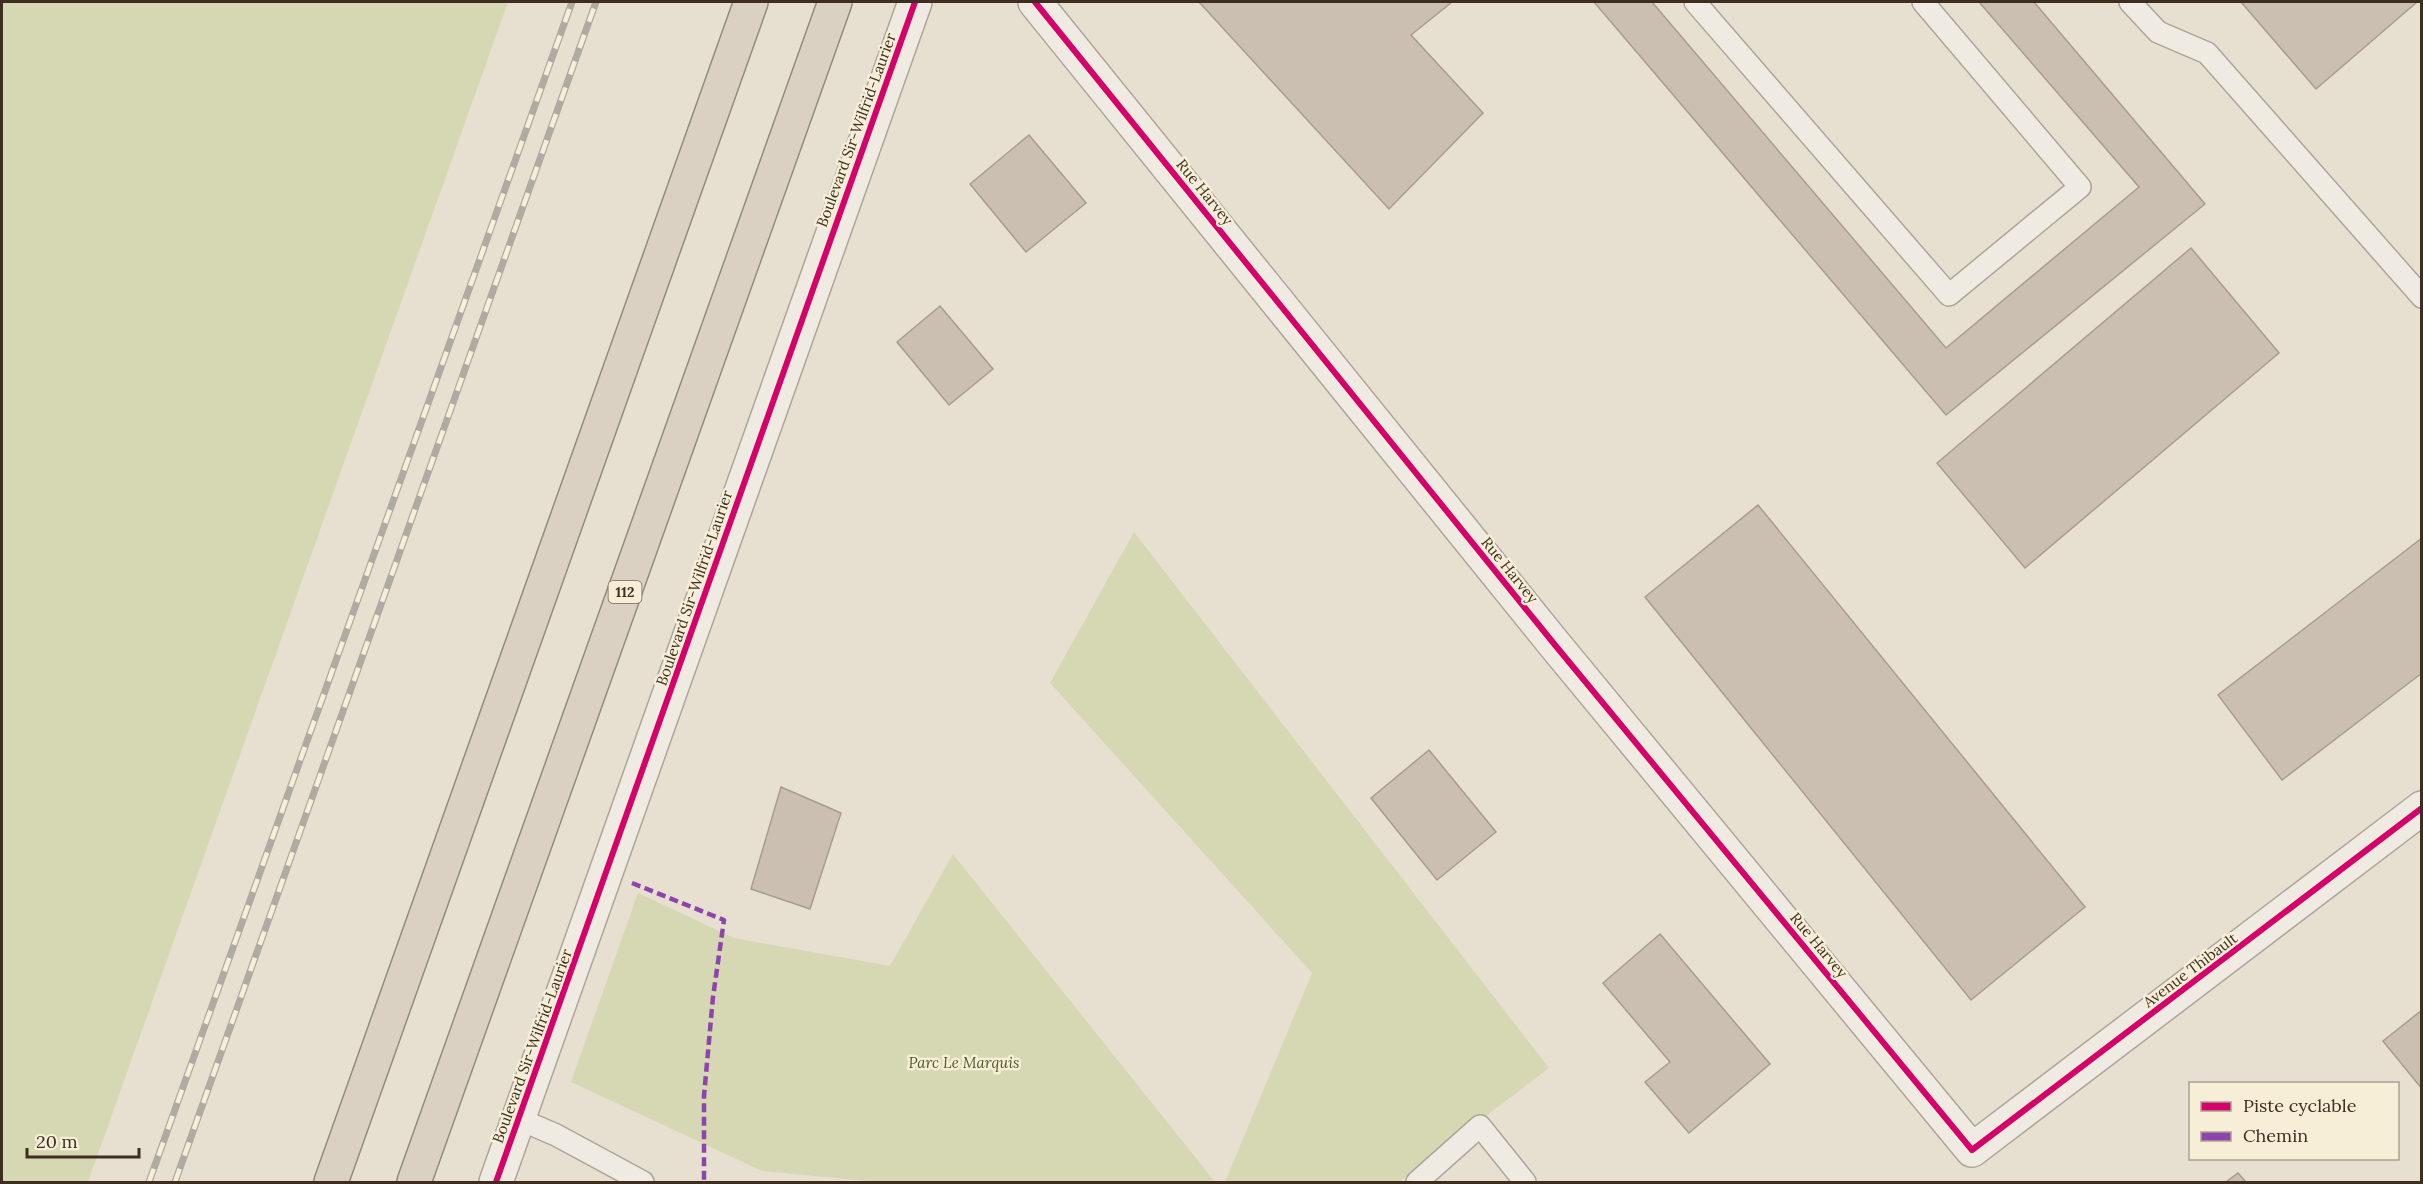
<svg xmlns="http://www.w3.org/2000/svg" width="2423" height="1184" viewBox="0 0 2423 1184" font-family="Lora,serif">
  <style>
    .green { fill: #d6d7b3 }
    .building { fill: #cbbfb2; stroke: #a89c90; stroke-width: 1.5 }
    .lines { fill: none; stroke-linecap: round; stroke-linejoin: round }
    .service-casing { stroke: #ada599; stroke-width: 24 }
    .minor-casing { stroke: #ada599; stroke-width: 36 }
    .tertiary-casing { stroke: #ada599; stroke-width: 36 }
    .motorway-casing { stroke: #928b80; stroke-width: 36 }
    .service { stroke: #efebe3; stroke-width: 21 }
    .minor { stroke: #efebe3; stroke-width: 33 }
    .tertiary { stroke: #efebe3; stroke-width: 33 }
    .motorway { stroke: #dad1c2; stroke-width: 33 }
    .rail-casing { stroke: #afaaa2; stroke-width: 7 }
    .rail { stroke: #f7eed8; stroke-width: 4.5; stroke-dasharray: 14; stroke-linecap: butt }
    .quiet { stroke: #8e44ad; stroke-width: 4.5; stroke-dasharray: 9 4.5; stroke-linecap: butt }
    .cycleway-casing { stroke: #f7eed8; stroke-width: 10 }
    .cycleway { stroke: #d6006c; stroke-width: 6 }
    .labels { text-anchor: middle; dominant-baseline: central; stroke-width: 5; stroke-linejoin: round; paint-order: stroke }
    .shield { fill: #f7eed8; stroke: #756857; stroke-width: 1.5 }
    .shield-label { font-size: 14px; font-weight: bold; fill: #3d2e20 }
    .street-label { font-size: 15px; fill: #3d2e20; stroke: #f7eed8 }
    .park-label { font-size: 15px; font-style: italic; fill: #4d5a26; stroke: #f7eed8 }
  </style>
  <rect width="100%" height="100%" fill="#e7e0d1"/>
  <g class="green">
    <polygon points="2,2 508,2 88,1182 2,1182"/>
    <polygon points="1134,532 1549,1068 1399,1182 1225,1182 1312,973 1050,683"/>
    <polygon points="953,854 1215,1182 878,1182 762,1171 571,1082 638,893 734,938 890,966"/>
  </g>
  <g class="building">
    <polygon points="1199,2 1452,2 1411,35 1483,113 1389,209"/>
    <polygon points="1594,2 1652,2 1946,348 2139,187 1979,2 2034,2 2205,204 1946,415"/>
    <polygon points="2241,2 2417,2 2316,89"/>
    <polygon points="1029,135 1086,203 1026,252 970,184"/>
    <polygon points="2191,248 2279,353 2025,568 1937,463"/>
    <polygon points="940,306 993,369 949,405 897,342"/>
    <polygon points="1758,505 2085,907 1971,1000 1645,597"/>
    <polygon points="2422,538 2422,673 2282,780 2218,695"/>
    <polygon points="1429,750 1496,832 1437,880 1371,798"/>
    <polygon points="781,787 841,813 810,909 751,889"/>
    <polygon points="1660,934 1770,1064 1689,1133 1645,1082 1670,1062 1603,983"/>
    <polygon points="2422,1010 2422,1089 2383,1041"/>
    <polygon points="2238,1173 2246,1182 2226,1182"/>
  </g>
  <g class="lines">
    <defs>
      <g id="service">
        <polyline points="1695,2 1949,295 2080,187 1923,2"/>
        <polyline points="2130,2 2158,32 2207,53 2422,297"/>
        <polyline points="519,1119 556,1135 643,1182"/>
        <polyline points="1417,1182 1480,1126 1525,1182"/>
      </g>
      <polyline id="minor" points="1035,2 1555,645 1972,1150 2422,808"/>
      <polyline id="tertiary" points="496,1182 915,2"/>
      <g id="motorway">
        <polyline points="331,1182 751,2"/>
        <polyline points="414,1182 835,2"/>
      </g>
    </defs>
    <use href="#service" class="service-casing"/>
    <use href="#minor" class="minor-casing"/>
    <use href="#tertiary" class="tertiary-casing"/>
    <use href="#motorway" class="motorway-casing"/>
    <use href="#service" class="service"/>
    <use href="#minor" class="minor"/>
    <use href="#tertiary" class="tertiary"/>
    <use href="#motorway" class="motorway"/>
    <defs>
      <g id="rail">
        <polyline points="149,1182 572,2"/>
        <polyline points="175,1182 596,2"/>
      </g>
    </defs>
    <use href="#rail" class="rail-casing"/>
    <use href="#rail" class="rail"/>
    <polyline class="quiet" points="632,883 724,920 713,997 704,1096 704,1182"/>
    <defs>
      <g id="cycleway">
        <polyline points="1035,2 1555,645 1972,1150 2422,808"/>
        <polyline points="496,1182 915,2"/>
      </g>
    </defs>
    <use href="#cycleway" class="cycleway-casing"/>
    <use href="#cycleway" class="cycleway"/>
  </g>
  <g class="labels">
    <rect class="shield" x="608.5" y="581" width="33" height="22" rx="4.5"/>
    <g class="shield-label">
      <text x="625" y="592">112</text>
    </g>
    <g class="street-label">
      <text transform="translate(856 130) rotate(-70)">Boulevard Sir-Wilfrid-Laurier</text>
      <text transform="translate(1205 192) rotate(51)">Rue Harvey</text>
      <text transform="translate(1510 570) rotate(51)">Rue Harvey</text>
      <text transform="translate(694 588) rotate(-71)">Boulevard Sir-Wilfrid-Laurier</text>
      <text transform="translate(1819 945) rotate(50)">Rue Harvey</text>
      <text transform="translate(2190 970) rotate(-37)">Avenue Thibault</text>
      <text transform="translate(532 1046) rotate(-70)">Boulevard Sir-Wilfrid-Laurier</text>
    </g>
    <g class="park-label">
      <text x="964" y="1062">Parc Le Marquis</text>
    </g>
  </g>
  <rect width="2423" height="1184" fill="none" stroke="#3d2e20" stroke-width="6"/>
  <rect x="2189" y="1082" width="210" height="78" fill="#f7eed8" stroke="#ada18e" stroke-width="1.5"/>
  <rect x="2201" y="1102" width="30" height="9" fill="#d6006c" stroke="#ada18e" stroke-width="1.5"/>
  <text x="2243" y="1112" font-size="18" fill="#3d2e20">Piste cyclable</text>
  <rect x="2201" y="1132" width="30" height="9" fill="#8e44ad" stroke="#ada18e" stroke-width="1.5"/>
  <text x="2243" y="1142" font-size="18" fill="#3d2e20">Chemin</text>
  <path d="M27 1148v9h112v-9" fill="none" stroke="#3d2e20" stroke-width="3"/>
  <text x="36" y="1148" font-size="18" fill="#3d2e20" stroke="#f7eed8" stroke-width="4.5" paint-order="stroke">20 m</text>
</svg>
